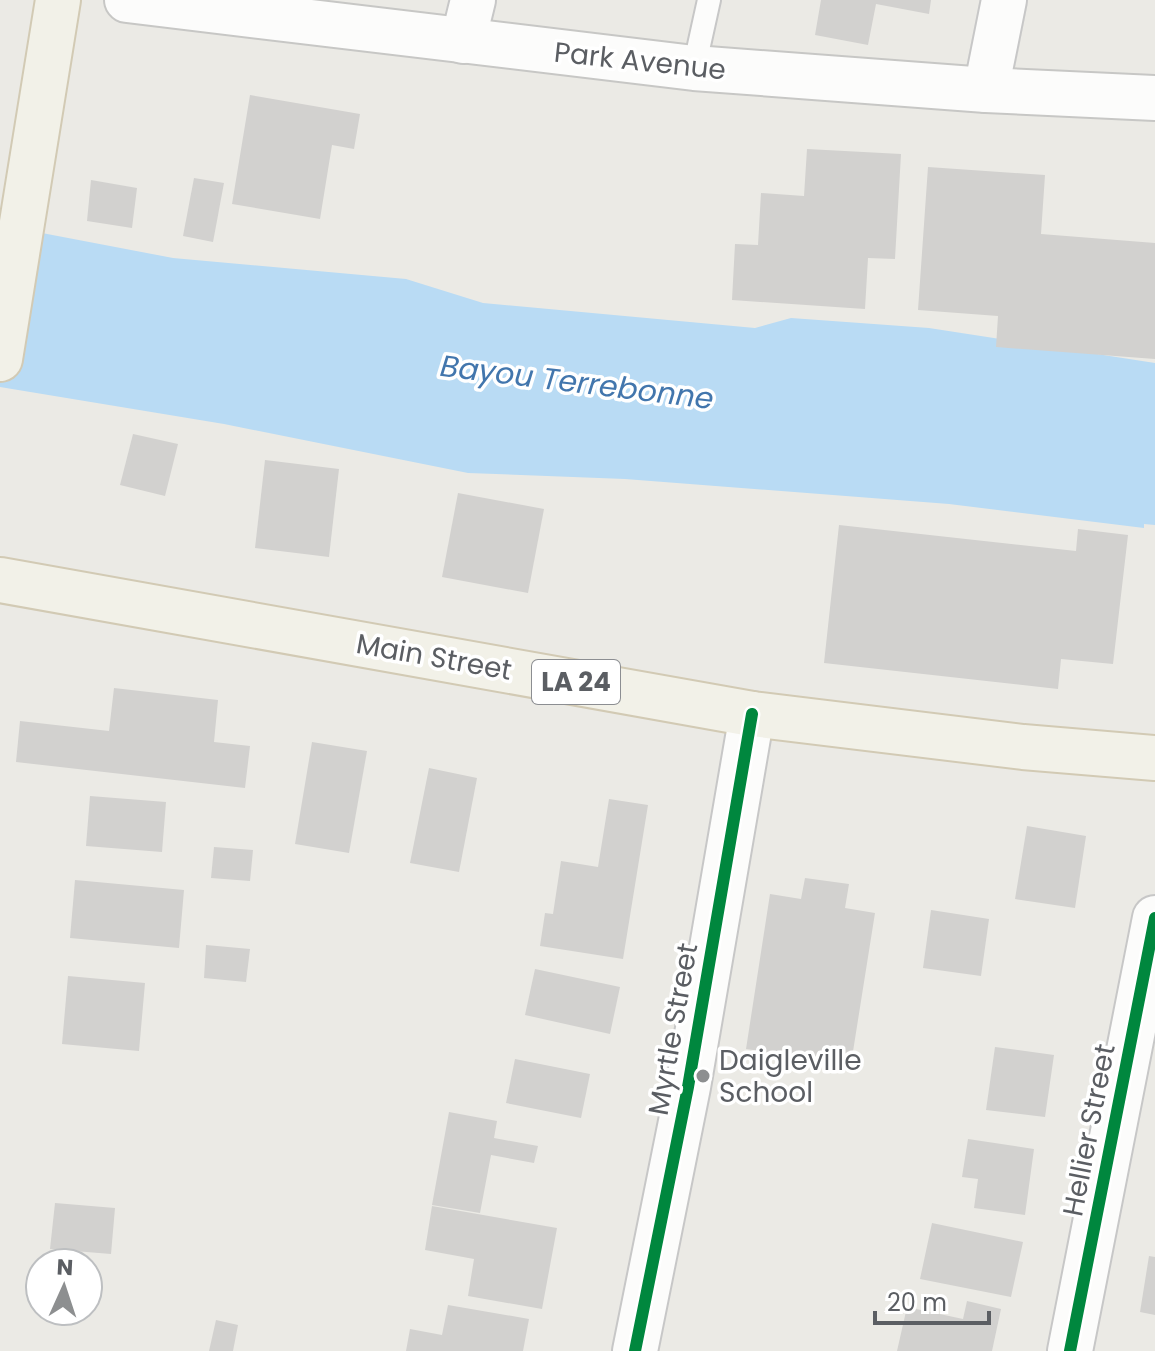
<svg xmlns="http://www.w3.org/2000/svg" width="1155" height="1351" viewBox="0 0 1155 1351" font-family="Poppins,sans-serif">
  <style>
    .water { fill: #b9dbf4 }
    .building { fill: #d2d1cf }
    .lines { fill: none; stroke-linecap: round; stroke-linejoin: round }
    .lane-casing { stroke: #c7c7c7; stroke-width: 26 }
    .street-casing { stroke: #c7c7c7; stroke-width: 48 }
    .secondary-casing { stroke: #c7c7c5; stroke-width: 48 }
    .primary-casing { stroke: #d2cab4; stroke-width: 48 }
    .lane { stroke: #fcfcfb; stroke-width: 22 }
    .street { stroke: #fcfcfb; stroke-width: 44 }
    .secondary { stroke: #fcfcfb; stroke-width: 44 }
    .primary { stroke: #f2f1e8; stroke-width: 44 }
    .cycleway-casing { stroke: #fff; stroke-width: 17 }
    .cycleway { stroke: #00873e; stroke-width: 12 }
    .poi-dot { fill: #8d8f90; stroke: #fff; stroke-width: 3 }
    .labels { text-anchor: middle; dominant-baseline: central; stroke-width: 7; stroke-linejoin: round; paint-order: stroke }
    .shield { fill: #fff; stroke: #8c8e92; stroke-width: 2 }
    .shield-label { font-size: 26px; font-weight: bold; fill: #5b5e63 }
    .street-label { font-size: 28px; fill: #5b5e63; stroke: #fff }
    .poi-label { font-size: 28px; fill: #5b5e63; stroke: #fff; text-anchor: start }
    .water-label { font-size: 30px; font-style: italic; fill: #4276ad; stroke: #fff }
  </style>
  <rect width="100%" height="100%" fill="#ebeae5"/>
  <polygon class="water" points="0,225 173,258 406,279 483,303 755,328 791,318 929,328 1155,363 1155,525 1144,524 1144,528 949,504 625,479 468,473 224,424 0,387"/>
  <g class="building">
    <polygon points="821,0 931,0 929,14 876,4 868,45 815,35"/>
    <polygon points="250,95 360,114 354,149 332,145 320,219 232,204"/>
    <polygon points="807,149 901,154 895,259 868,258 865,309 732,300 735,244 758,245 761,193 804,196"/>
    <polygon points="928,167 1045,175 1041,234 1155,243 1155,359 996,347 998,316 918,310"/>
    <polygon points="194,178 224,183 213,242 183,236"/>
    <polygon points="91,180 137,188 132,228 87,221"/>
    <polygon points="133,434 178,444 165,496 120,485"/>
    <polygon points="265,460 339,469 329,557 255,548"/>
    <polygon points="458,493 544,509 528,593 442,577"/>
    <polygon points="839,525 1076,551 1078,529 1128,535 1113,664 1061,659 1058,689 824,663"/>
    <polygon points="114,688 218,700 214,742 250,746 245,788 16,762 20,721 109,731"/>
    <polygon points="312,742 367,751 349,853 295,844"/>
    <polygon points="429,768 477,778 459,872 410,863"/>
    <polygon points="90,796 166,802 162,852 86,846"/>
    <polygon points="609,799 648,805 623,959 540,946 545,913 553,914 561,861 598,867"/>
    <polygon points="1027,826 1086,836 1075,908 1015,899"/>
    <polygon points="214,847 253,850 250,881 211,878"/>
    <polygon points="805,878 849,884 845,908 875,913 851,1064 746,1049 770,894 801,899"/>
    <polygon points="75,880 184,890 179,948 70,938"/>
    <polygon points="931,910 989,919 981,976 923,968"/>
    <polygon points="206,945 250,949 246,982 204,978"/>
    <polygon points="535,969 620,987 610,1034 525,1015"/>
    <polygon points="68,976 145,983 139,1051 62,1044"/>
    <polygon points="995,1047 1054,1055 1045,1117 986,1110"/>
    <polygon points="515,1059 590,1074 581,1118 506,1103"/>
    <polygon points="449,1112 497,1121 494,1138 538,1146 534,1163 491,1155 480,1213 432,1205"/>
    <polygon points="968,1139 1034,1149 1025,1215 974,1208 978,1179 962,1177"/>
    <polygon points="55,1203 115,1208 111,1254 50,1249"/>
    <polygon points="432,1206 557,1228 542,1309 468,1296 474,1259 425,1250"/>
    <polygon points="932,1223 1023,1242 1011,1297 920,1279"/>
    <polygon points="1149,1256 1155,1257 1155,1315 1140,1312"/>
    <polygon points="967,1301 1001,1309 992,1351 897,1351 907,1307 963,1319"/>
    <polygon points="448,1305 529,1319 523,1351 406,1351 410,1329 442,1335"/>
    <polygon points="216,1320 238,1325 233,1351 209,1351"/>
  </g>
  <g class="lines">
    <defs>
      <polyline id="lane" points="694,68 709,0"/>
      <g id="street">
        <polyline points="463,41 473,0"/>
        <polyline points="986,90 1004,0"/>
        <polyline points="635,1351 688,1087 752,714"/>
        <polyline points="1070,1351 1155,918"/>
      </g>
      <polyline id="secondary" points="127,0 694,68 986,90 1155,98"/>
      <g id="primary">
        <polyline points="0,359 58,0"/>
        <polyline points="0,580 752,714 1023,747 1155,758"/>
      </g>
    </defs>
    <use href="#lane" class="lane-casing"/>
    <use href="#street" class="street-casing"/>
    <use href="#secondary" class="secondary-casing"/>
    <use href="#primary" class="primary-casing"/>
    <use href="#lane" class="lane"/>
    <use href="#street" class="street"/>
    <use href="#secondary" class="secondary"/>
    <use href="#primary" class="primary"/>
    <defs>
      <g id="cycleway">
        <polyline points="635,1351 688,1087 752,714"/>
        <polyline points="1070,1351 1155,918"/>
      </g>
    </defs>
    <use href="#cycleway" class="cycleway-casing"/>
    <use href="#cycleway" class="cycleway"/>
  </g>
  <circle class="poi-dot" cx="703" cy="1076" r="8"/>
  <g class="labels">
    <rect class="shield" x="532" y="660" width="88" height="44" rx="6"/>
    <g class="shield-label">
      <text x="576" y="682">LA 24</text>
    </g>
    <g class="street-label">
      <text transform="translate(640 61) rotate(6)">Park Avenue</text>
      <text transform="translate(434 657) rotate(10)">Main Street</text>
      <text transform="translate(673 1029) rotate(-80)">Myrtle Street</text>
      <text transform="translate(1089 1130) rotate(-79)">Hellier Street</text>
    </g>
    <g class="poi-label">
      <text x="719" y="1060">Daigleville<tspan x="719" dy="32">School</tspan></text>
    </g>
    <g class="water-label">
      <text transform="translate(577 382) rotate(7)">Bayou Terrebonne</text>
    </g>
  </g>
  <g transform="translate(64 1287) rotate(3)"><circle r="38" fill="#ffffff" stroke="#bdbfc1" stroke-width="2"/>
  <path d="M0-6L14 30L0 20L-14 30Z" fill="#8d8f90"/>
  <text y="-12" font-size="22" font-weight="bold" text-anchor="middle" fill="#5b5e63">N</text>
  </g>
  <path d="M875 1311v12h114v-12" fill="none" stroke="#5b5e63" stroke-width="4"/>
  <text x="887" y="1311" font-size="24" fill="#5b5e63" stroke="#ffffff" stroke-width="6" paint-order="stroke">20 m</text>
</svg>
